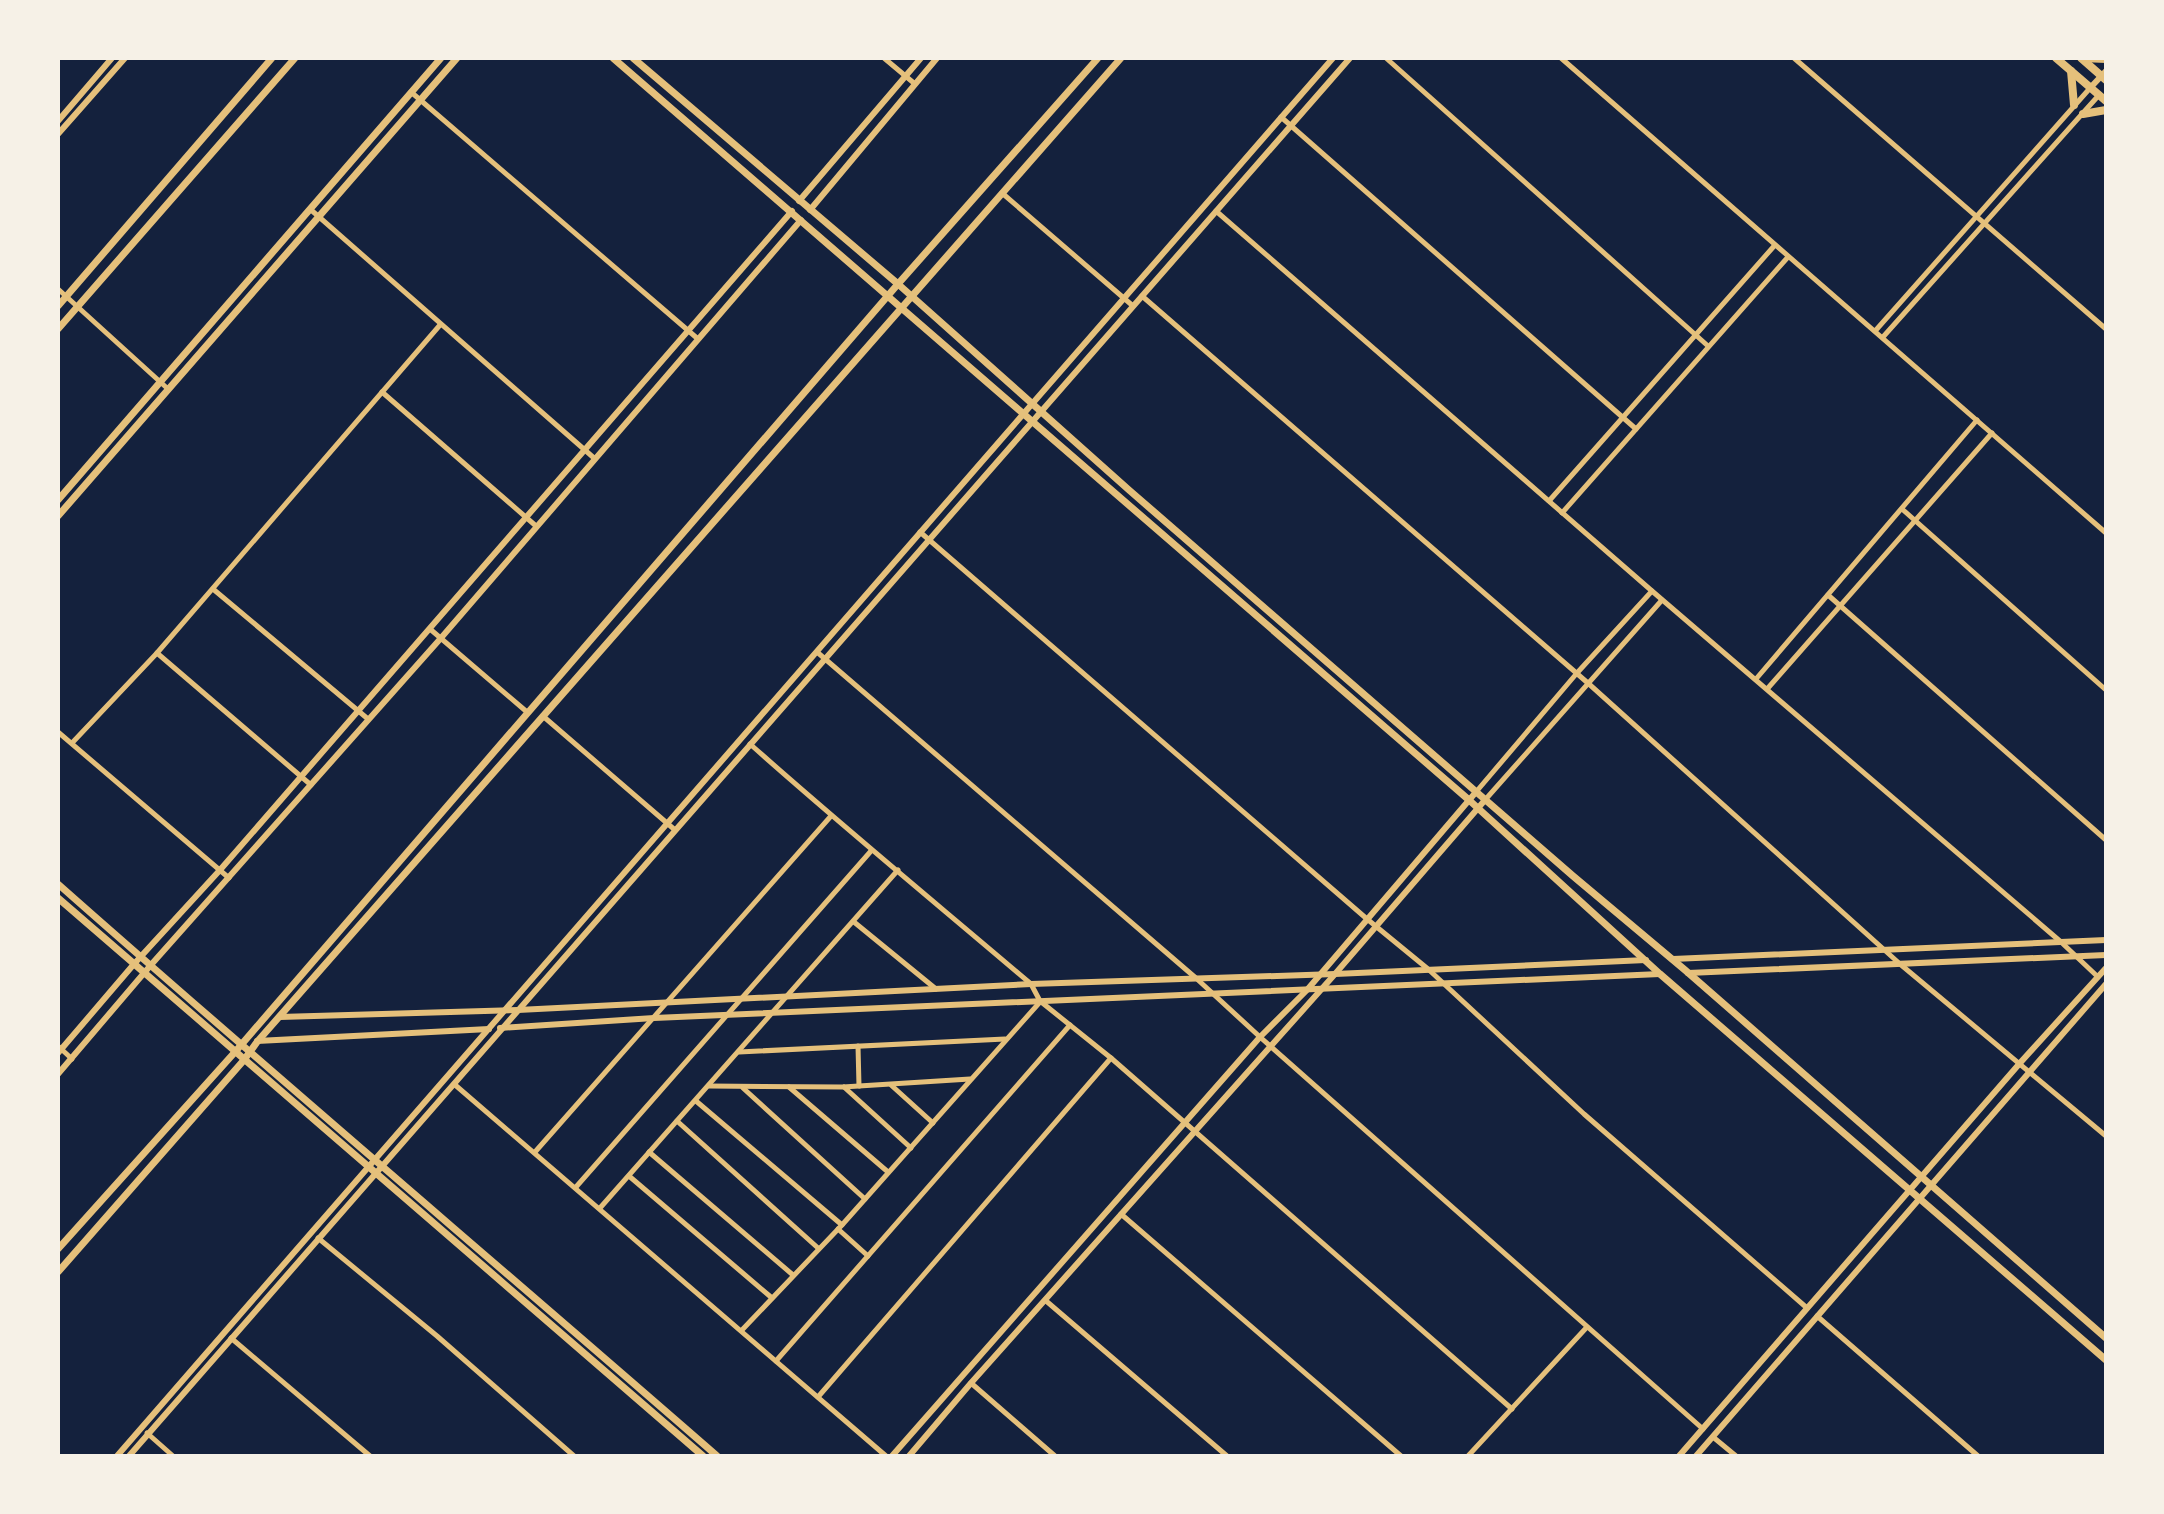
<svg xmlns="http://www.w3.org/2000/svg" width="2164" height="1514" viewBox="0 0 2164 1514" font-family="'Playfair Display',serif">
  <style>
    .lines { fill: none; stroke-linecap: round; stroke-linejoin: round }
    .minor { stroke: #e5c07b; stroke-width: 5 }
    .tertiary { stroke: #e5c07b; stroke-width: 6 }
    .secondary { stroke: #e5c07b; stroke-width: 7 }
    .primary { stroke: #e5c07b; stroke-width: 8 }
  </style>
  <rect width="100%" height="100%" fill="#14213d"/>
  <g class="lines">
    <g class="minor">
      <polyline points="884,58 915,84"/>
      <polyline points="1386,58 1708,346"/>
      <polyline points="1561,58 2106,533"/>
      <polyline points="1794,58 2106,329"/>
      <polyline points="411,92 698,339"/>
      <polyline points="1281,117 1636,429"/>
      <polyline points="1002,193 1133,306"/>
      <polyline points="310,209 594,458"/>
      <polyline points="1216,211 1652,591 2061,942 2098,977"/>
      <polyline points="58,289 168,389"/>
      <polyline points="1142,296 1589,684 1900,964 2106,1136"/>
      <polyline points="1876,330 2091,87"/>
      <polyline points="1883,337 2099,95"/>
      <polyline points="382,392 536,526"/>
      <polyline points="1549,501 1775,245"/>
      <polyline points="1902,509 2106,690"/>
      <polyline points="1562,513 1788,257"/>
      <polyline points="920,532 1367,919 1428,969 1584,1114 1807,1308"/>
      <polyline points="213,589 368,719"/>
      <polyline points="1828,595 2106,840"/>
      <polyline points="430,629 527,712"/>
      <polyline points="817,652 1197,979 1260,1037 1703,1429"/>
      <polyline points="157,653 311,785"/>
      <polyline points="1756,679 1977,420"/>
      <polyline points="1768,688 1992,433"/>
      <polyline points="544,717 675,830"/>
      <polyline points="58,732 229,878"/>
      <polyline points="72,743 157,653 440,325"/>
      <path d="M750,744C842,826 937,904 1031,984L1040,1001L1111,1058L1512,1409"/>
      <polyline points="1476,792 1577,673 1652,591"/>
      <polyline points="1485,800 1662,600"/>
      <polyline points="854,922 936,989"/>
      <polyline points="58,1046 72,1059"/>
      <polyline points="858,1046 859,1086"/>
      <polyline points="739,1052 1005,1039"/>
      <polyline points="454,1084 886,1456"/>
      <polyline points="891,1085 933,1123"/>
      <polyline points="709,1086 843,1087 970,1079"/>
      <polyline points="789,1087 888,1172"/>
      <polyline points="844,1087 911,1148"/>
      <polyline points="743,1088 865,1199"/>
      <polyline points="696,1101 842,1225"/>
      <polyline points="677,1121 818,1248"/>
      <polyline points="535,1152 831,816"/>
      <polyline points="649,1152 793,1275"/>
      <polyline points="629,1176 772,1298"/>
      <polyline points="576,1187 871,851"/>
      <polyline points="600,1208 898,870"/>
      <polyline points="1121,1214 1401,1456"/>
      <polyline points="838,1229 868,1256"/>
      <polyline points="318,1238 437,1336 574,1456"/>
      <polyline points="1045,1300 1227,1456"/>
      <polyline points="1817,1316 1978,1456"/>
      <polyline points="742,1330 842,1225 1040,1002"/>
      <polyline points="231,1338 370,1456"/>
      <polyline points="776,1361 1070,1025"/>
      <polyline points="971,1383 1055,1456"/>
      <polyline points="818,1397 1111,1058"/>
      <polyline points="147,1433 173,1456"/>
      <polyline points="1713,1437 1736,1456"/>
      <polyline points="1468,1456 1587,1327"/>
    </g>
    <g class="tertiary">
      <polyline points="2091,87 2106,71"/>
      <polyline points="58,121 112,58"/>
      <polyline points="58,134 125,58"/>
      <polyline points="799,201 921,58"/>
      <polyline points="810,210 937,58"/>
      <polyline points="1673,959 2106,940"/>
      <polyline points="1688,973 2106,955"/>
      <polyline points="280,1017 518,1010 1031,984 1335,974 1646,960"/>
      <polyline points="500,1028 654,1018 1660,974"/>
      <polyline points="257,1041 489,1029"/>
      <polyline points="58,1053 134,964 220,870 792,211"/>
      <polyline points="58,1074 150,966 441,638 801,220"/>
      <polyline points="117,1456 1333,58"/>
      <polyline points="129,1456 1350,58"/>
      <polyline points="892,1456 1260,1037 1307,990 1476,792"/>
      <polyline points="909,1456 971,1383 1335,974 1485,800"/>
      <polyline points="1679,1456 2020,1063 2106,968"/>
      <polyline points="1696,1456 2106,984"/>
    </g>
    <g class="secondary">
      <polyline points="613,58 1469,800 1660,974 2106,1360"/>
      <polyline points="633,58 898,284 1129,490 1573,876 1685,970 2106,1338"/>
      <polyline points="58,306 272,58"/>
      <polyline points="58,329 295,58"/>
      <polyline points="58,500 441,58"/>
      <polyline points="58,516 457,58"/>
      <path d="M58,884C276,1077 498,1265 717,1456"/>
      <polyline points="58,898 703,1456"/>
      <polyline points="58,1249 235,1052 898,284 1098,58"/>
      <polyline points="58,1272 244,1060 257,1042 1121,58"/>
    </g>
    <g class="primary">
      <polyline points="2056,58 2106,101"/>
      <polyline points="2081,58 2106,80"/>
      <polyline points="2082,58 2106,59"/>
      <polyline points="2071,71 2074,105"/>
      <polyline points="2083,114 2106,110"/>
    </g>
  </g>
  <rect width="2164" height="1514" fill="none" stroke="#f6f1e7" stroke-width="120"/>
</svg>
